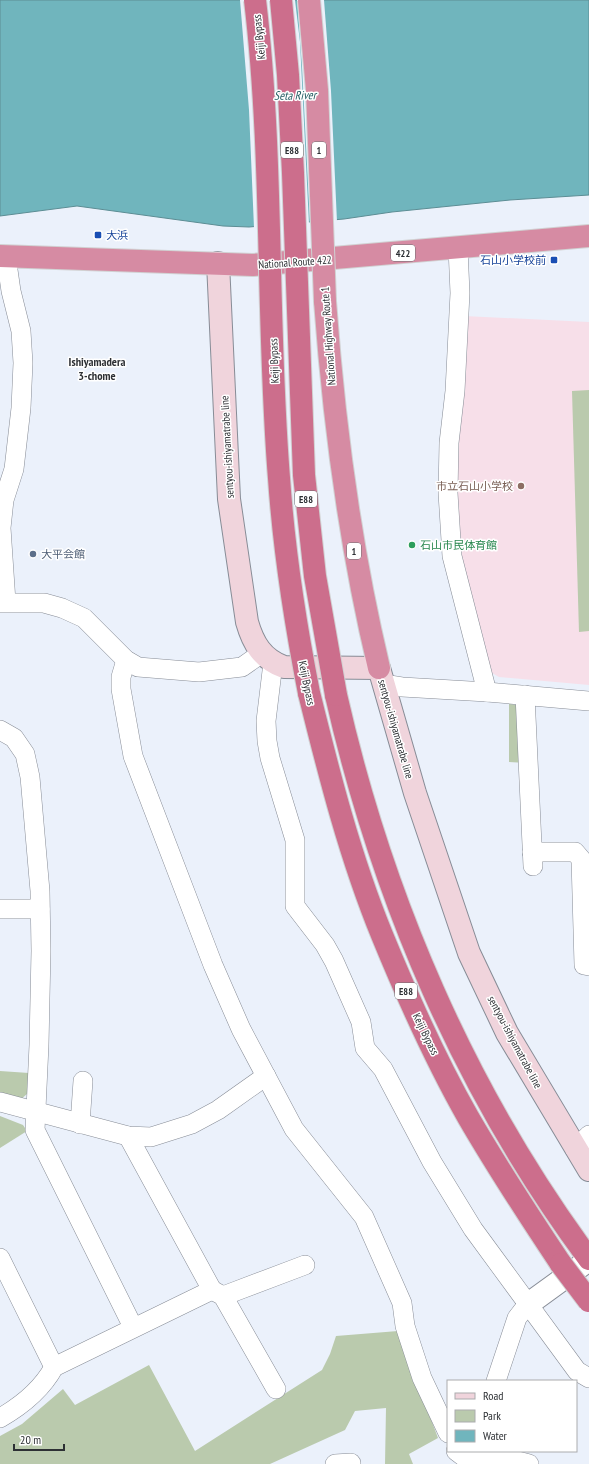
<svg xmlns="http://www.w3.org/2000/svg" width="589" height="1464" viewBox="0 0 589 1464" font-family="'PT Sans Narrow','Noto Sans JP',sans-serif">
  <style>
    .education { fill: #f7dfe9 }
    .green { fill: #bacaad }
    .water { fill: #70b5bd; stroke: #5c8d94 }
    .pier { fill: #ebf1fb }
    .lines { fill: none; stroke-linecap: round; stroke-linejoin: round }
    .minor-casing { stroke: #878c96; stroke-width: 20 }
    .tertiary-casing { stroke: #878c96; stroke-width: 24 }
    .secondary-casing { stroke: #878c96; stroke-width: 24 }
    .trunk-casing { stroke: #d1d1d2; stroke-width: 24 }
    .motorway-casing { stroke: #d1d1d2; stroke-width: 24 }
    .minor { stroke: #fff; stroke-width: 19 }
    .tertiary { stroke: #fff; stroke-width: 22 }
    .secondary { stroke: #f0d4dc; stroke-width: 22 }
    .trunk { stroke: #d68ba3; stroke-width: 22 }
    .motorway { stroke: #cc6e8c; stroke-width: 22 }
    .trunk-bridge-casing { stroke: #d1d1d2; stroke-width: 24; stroke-linecap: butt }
    .motorway-bridge-casing { stroke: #d1d1d2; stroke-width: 24; stroke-linecap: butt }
    .trunk-bridge { stroke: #d68ba3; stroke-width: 22 }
    .motorway-bridge { stroke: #cc6e8c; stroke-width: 22 }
    .transit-dot { fill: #1a4fb4; stroke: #fff; stroke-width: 1.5 }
    .education-dot { fill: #8d6e63; stroke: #fff; stroke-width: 1.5 }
    .leisure-dot { fill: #2e9e5b; stroke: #fff; stroke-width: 1.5 }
    .service-dot { fill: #5c6f8a; stroke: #fff; stroke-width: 1.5 }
    .labels { text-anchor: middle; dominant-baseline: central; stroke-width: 3; stroke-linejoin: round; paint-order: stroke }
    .shield { fill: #fff; stroke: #6c6e71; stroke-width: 1 }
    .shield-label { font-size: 10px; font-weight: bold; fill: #2d3034 }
    .street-label { font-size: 11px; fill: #2d3034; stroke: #fff }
    .transit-label { font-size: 11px; fill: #164399; stroke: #fff; text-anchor: start }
    .education-label { font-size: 11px; fill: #785e54; stroke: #fff; text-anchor: end }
    .leisure-label { font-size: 11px; fill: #27864d; stroke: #fff; text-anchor: start }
    .service-label { font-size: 11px; fill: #4e5e75; stroke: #fff; text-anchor: start }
    .water-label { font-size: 12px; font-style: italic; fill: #225c62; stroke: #fff }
    .neighbourhood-label { font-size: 12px; font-weight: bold; fill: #2d3034; stroke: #fff }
  </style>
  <rect width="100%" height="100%" fill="#ebf1fb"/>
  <polygon class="education" points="464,316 589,322 589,685 499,677 487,670 453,521"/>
  <g class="green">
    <polygon points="589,390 589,631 579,632 572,391"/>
    <polygon points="509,704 519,705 526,763 509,762"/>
    <polygon points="0,1071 29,1073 27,1094 20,1100 0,1096"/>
    <polygon points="0,1116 23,1125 27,1131 0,1148"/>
    <polygon points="398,1331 438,1438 409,1454 413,1464 385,1464 386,1408 355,1411 345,1430 270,1464 0,1464 0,1436 22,1424 63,1389 75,1405 149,1365 195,1451 322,1370 330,1354 336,1336"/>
  </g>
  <polygon class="water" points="0,0 589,0 589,195 510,200 392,212 344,219 249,227 223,226 77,206 0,216"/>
  <g class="pier">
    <polygon points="240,0 295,0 300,42 309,224 254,228 249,110"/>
    <polygon points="297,0 324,0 331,91 337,222 310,224 302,66"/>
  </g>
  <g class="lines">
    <defs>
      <g id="minor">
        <polyline points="458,248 460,293 455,391 449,443 448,493 452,556 487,692"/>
        <polyline points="6,602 1,528 4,500 14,469 21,408 23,363 21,331 11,291 6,256"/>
        <polyline points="0,603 44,603 62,608 84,618 126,660 138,667 199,672 242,667 262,653"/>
        <polyline points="126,660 121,677 121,689 133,756 213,965 241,1029 294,1129 364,1217 402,1303 405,1326 422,1378 448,1433"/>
        <polyline points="273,663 266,721 267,741 270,758 295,840 295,906 325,945 334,961 361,1022 365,1048 383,1069 432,1162 473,1229 577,1371 589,1378"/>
        <polyline points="383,684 402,687 487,692 589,701"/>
        <polyline points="525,695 533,866"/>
        <polyline points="0,730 14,738 25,754 30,777 40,891 41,951 39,1045 35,1130 133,1327"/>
        <polyline points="532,852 575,852 581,859 584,965 589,966"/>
        <polyline points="0,909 40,909"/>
        <polyline points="0,1102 128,1136 151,1137 192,1124 218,1110 266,1076"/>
        <polyline points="80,1124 83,1081"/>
        <polyline points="575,1149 589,1135"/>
        <polyline points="0,1258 54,1367"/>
        <polyline points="212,1290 223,1296 276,1389"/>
        <polyline points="223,1296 305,1265"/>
        <polyline points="496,1381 517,1318 527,1305"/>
        <path d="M0,1418C21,1406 42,1389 54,1367L212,1290L128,1136"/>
        <polyline points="456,1451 468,1460 479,1462"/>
        <polyline points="483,1455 506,1458 529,1464"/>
        <polyline points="335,1464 351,1463"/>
      </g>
      <polyline id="tertiary" points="527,1305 589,1260"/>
      <path id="secondary" d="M218,263L229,499L247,622C253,643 262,659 284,667L379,668L415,793L469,953L507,1033L589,1170"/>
      <g id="trunk">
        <polyline points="0,256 253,265 589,236"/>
        <path d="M325,301C334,425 350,547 379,668"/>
      </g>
      <g id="motorway">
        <path d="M309,693C329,774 350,857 382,935C407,996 435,1059 468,1117C497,1167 529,1216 561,1264"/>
        <path d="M336,695C382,898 465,1092 589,1259"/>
      </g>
    </defs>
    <use href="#minor" class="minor-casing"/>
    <use href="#tertiary" class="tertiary-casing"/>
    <use href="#secondary" class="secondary-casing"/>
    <use href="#trunk" class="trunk-casing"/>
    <use href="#motorway" class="motorway-casing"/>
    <use href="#minor" class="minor"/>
    <use href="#tertiary" class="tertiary"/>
    <use href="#secondary" class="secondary"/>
    <use href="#trunk" class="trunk"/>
    <use href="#motorway" class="motorway"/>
    <defs>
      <polyline id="trunk-bridge" points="309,0 317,90 325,301"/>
      <g id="motorway-bridge">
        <path d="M255,0C274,159 266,319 279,478C284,551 295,622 309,693"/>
        <polyline points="281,0 288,75 293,173 304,475 315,576 336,695"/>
        <polyline points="561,1264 589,1301"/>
      </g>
    </defs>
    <use href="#trunk-bridge" class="trunk-bridge-casing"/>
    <use href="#motorway-bridge" class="motorway-bridge-casing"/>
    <use href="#trunk-bridge" class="trunk-bridge"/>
    <use href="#motorway-bridge" class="motorway-bridge"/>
  </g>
  <g class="transit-dot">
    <rect x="94" y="231" width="8" height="8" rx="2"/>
    <rect x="550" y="256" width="8" height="8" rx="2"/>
  </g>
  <circle class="education-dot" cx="521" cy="486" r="4"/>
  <circle class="leisure-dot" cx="412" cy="545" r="4"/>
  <circle class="service-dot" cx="33" cy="554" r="4"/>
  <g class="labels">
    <g class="shield">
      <rect x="281" y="142" width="22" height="16" rx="3"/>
      <rect x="312" y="142" width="14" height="16" rx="3"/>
      <rect x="391" y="245" width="24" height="16" rx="3"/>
      <rect x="295" y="491" width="22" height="16" rx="3"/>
      <rect x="347" y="543" width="14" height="16" rx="3"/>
      <rect x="395" y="983" width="22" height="16" rx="3"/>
    </g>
    <g class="shield-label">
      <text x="292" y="150">E88</text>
      <text x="319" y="150">1</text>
      <text x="403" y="253">422</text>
      <text x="306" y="499">E88</text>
      <text x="354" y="551">1</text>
      <text x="406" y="991">E88</text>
    </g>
    <g class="street-label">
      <text transform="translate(259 37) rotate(-96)">Keiji Bypass</text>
      <text transform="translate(295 262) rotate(-4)">National Route 422</text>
      <text transform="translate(328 336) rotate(-94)">National Highway Route 1</text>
      <text transform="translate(274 361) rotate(-92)">Keiji Bypass</text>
      <text transform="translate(227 447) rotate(-93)">sentyou-ishiyamatrabe line</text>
      <text transform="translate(307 683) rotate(78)">Keiji Bypass</text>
      <text transform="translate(396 729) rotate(74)">sentyou-ishiyamatrabe line</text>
      <text transform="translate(426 1034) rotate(64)">Keiji Bypass</text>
      <text transform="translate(515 1042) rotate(62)">sentyou-ishiyamatrabe line</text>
    </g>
    <g class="transit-label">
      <text x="106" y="235">大浜</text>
      <text x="546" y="260" text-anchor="end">石山小学校前</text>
    </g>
    <g class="education-label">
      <text x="513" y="486">市立石山小学校</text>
    </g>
    <g class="leisure-label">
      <text x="420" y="545">石山市民体育館</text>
    </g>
    <g class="service-label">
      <text x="41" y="554">大平会館</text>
    </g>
    <g class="water-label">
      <text transform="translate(295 95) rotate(-1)">Seta River</text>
    </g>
    <g class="neighbourhood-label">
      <text x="97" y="361">Ishiyamadera<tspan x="97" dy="14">3-chome</tspan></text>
    </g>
  </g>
  <rect x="447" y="1380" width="130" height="72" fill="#ffffff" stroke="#abacae"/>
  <rect x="455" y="1393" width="20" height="6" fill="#f0d4dc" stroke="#abacae"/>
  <text x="483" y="1400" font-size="12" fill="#2d3034">Road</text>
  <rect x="455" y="1410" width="20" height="12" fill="#bacaad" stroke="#abacae"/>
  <text x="483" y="1420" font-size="12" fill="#2d3034">Park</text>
  <rect x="455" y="1430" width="20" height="12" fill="#70b5bd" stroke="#abacae"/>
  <text x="483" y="1440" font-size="12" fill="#2d3034">Water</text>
  <path d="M14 1444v6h50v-6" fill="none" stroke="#2d3034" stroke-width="2"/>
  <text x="20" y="1444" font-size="12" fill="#2d3034" stroke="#ffffff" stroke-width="3" paint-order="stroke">20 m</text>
</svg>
